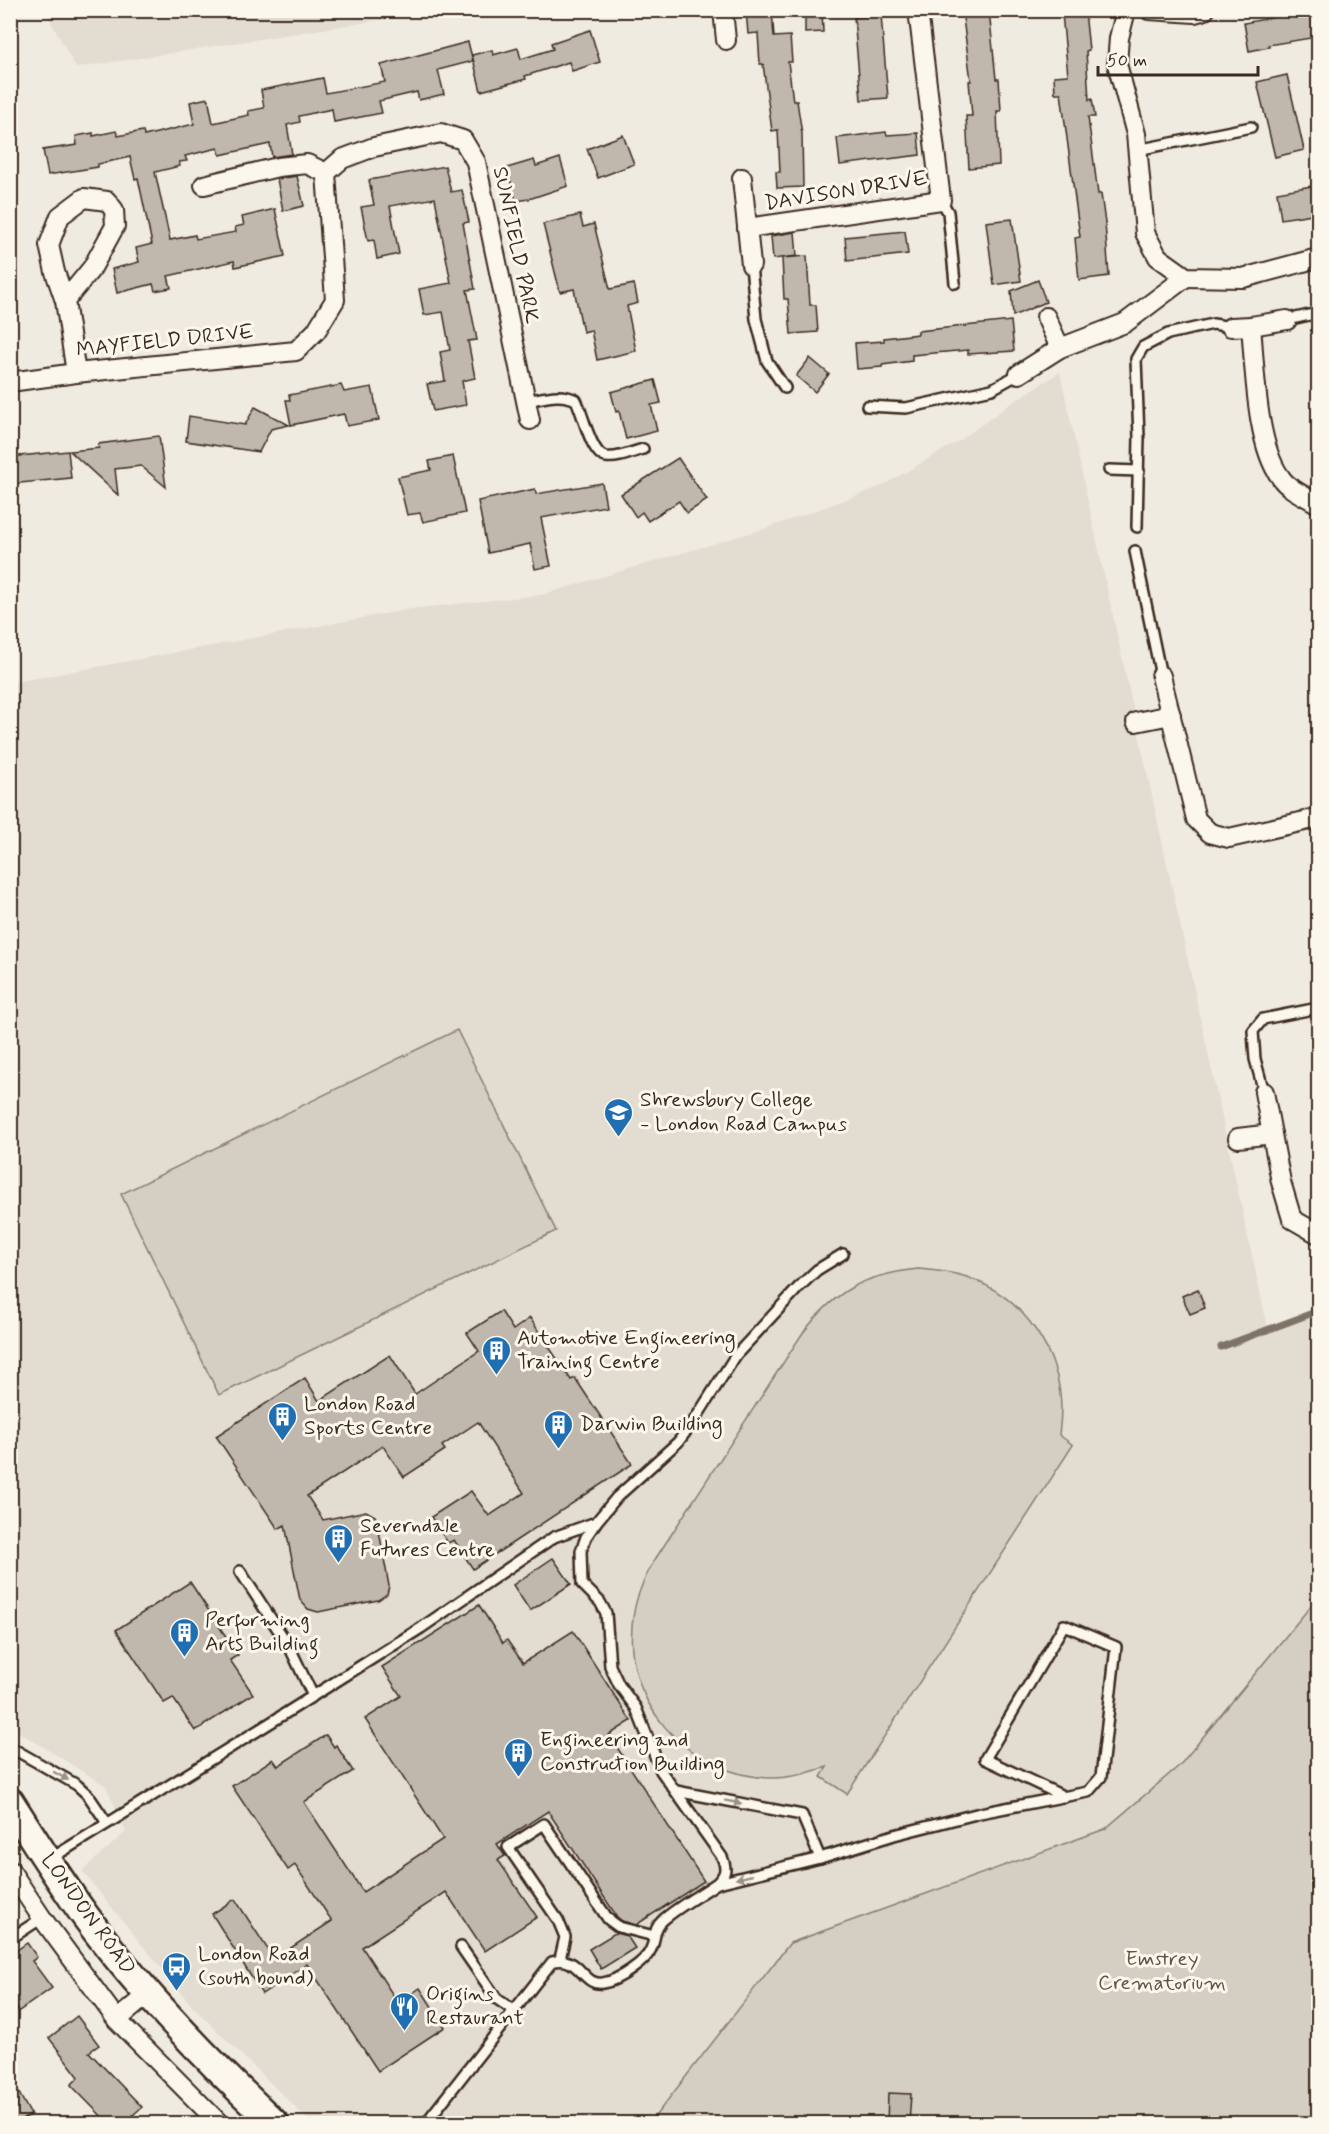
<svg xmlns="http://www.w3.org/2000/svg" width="1329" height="2134" viewBox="0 0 1329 2134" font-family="Mynerve,sans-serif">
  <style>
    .built { fill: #e2dcd1 }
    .green { fill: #d5cec3; stroke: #887c70; stroke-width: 1.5 }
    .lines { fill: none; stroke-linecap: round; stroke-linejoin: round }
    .stream { stroke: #7f7367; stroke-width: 7 }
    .building { fill: #c0b8ad; stroke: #3b2a1e; stroke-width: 1.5 }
    .service-casing { stroke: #3b2a1e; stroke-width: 14 }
    .minor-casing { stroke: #3b2a1e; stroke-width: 22 }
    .primary-casing { stroke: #3b2a1e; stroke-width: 32 }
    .service { stroke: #fbf7ec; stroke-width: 9 }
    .minor { stroke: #fbf7ec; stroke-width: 18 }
    .primary { stroke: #fbf7ec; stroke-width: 27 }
    .oneway { fill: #9b9085 }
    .labels { text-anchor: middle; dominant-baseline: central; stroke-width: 6; stroke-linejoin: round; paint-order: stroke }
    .street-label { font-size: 21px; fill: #3b2a1e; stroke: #fbf7ec }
    .poi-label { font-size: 21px; fill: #3b2a1e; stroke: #fbf7ec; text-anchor: start }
    .park-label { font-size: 21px; fill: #625347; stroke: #fbf7ec }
  </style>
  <rect width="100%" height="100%" fill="#f0ebe0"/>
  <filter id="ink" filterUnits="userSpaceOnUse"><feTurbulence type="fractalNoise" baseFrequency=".0167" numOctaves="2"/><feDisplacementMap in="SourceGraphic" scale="12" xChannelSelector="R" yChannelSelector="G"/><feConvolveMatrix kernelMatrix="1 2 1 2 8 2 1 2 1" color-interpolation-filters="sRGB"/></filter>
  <g filter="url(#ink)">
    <g class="built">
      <polygon points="45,11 437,11 76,68"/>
      <polygon points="1060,372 1268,1329 1318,1311 1318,1597 1180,1765 1105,1829 790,1943 649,2123 311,2123 192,2006 82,1871 126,1832 106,1786 11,1727 10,683 411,609 541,595 770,527 880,487 959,441 1013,402"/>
    </g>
    <g class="green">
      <polygon points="457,1030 556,1231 219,1395 121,1194"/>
      <path d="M918,1269C936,1271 955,1272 972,1279C1024,1299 1060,1352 1061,1408C1061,1417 1060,1426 1059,1435L1073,1445L847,1794L821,1777L827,1767C810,1772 792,1778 773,1778C687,1777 617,1698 634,1612C637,1593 645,1577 654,1561L802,1334C836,1290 863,1275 918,1269Z"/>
      <polygon points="1318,1597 1318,2123 649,2124 790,1943 1105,1829 1180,1765"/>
    </g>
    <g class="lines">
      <polyline class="stream" points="1221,1347 1318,1311"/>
    </g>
    <g class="building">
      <polygon points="746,10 772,10 774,37 790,36 792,62 788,62 793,101 797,101 802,134 803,187 777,188 776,172 780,172 778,130 772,131 763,64 760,64 758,33 748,34"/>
      <polygon points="805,10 822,10 823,32 805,33"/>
      <polygon points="962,10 989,10 996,79 999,79 1001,111 997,111 999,165 969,168 966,116 972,116 969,81 971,81"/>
      <polygon points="1312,10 1317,37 1268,45 1269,47 1249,51 1244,23"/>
      <polygon points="1085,12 1089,50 1086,51 1089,100 1092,99 1095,117 1088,117 1098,194 1101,194 1105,223 1109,276 1079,280 1075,238 1080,237 1061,93 1055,93 1054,76 1068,75 1062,14"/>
      <polygon points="881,15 888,98 861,100 854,17"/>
      <polygon points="590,30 600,62 572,71 569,62 525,76 526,79 481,91 472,55 492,50 493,55 518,48 521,59 553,49 551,43"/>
      <polygon points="468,42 473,61 438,70 444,94 419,100 417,92 379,101 382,113 334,122 332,109 299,116 300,122 287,125 292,154 272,157 270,144 220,155 218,148 185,156 187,161 179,162 180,166 155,172 170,240 195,235 196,239 236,232 235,227 244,225 242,217 275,209 285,256 235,267 234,261 168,276 171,288 155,291 153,284 117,293 112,269 139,262 136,248 152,244 138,178 135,179 130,157 98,164 98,167 48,175 43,150 77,145 76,136 93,133 93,136 116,131 118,136 143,131 144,136 194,124 190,102 208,98 213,123 249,115 248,111 264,108 261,90 323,78 326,93 385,82 381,65"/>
      <polygon points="1287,75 1304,150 1275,157 1257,82"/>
      <polygon points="886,132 887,135 918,133 920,155 840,165 837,138"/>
      <polygon points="623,135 634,164 598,178 587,149"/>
      <polygon points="560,158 568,186 529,199 516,201 507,168 534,160 536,166"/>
      <polygon points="445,166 451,192 462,190 469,222 463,223 475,289 467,290 477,340 468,341 475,378 462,381 466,405 433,411 427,384 445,381 440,352 450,350 443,312 424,315 419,289 451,283 435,198 390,206 399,254 377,259 374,240 368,241 361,207 374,205 369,180"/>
      <polygon points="297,176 304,206 283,211 277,179"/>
      <polygon points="1318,185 1318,213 1281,219 1277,192"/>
      <polygon points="580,215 583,227 594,224 610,289 634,284 638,303 627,306 636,351 597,360 591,330 583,332 574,289 560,292 543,224"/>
      <polygon points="1012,219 1021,281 994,285 986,222"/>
      <polygon points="905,231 908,254 847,261 845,237"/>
      <polygon points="795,232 797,256 773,259 771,236"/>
      <polygon points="807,256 810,305 816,305 818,332 791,334 788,299 784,299 782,258"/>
      <polygon points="1038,280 1046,302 1013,316 1011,291"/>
      <polygon points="1011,321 1014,351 968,354 968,350 912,355 912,361 882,365 882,367 857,369 855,343 884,341 884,338 918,334 918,331"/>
      <polygon points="810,358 829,374 815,392 796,376"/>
      <polygon points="655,380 661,403 651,405 657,431 626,439 619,411 616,412 611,392"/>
      <polygon points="341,385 344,392 372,387 379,420 347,426 344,414 291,425 286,400 290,400 289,395"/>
      <polygon points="255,407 289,425 271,429 259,452 186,441 189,416 245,425"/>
      <polygon points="159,436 166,487 141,466 115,469 118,495 70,451 99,448 98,444"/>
      <polygon points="68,451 71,478 10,484 10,457"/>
      <polygon points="453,456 465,513 423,522 420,513 407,515 398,477 431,470 429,461"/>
      <polygon points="678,458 707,500 687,513 679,501 648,521 642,512 636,517 621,494"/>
      <polygon points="602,483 606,506 541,518 551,566 535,569 530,544 488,553 478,501 535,489 536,494"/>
      <polygon points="1198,1289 1205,1308 1190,1314 1182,1296"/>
      <polygon points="501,1311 513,1330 530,1318 571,1380 575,1378 632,1464 473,1569 454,1540 448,1543 431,1517 471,1491 489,1516 524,1493 478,1422 442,1446 445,1450 404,1477 383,1446 307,1496 323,1520 366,1511 375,1516 377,1520 389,1586 387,1594 378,1600 318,1612 308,1609 300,1600 285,1525 278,1529 216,1436 305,1378 319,1401 390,1355 415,1394 479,1351 467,1333"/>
      <polygon points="553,1558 571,1584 530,1611 513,1585"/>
      <polygon points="190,1582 238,1655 230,1660 253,1694 195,1731 173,1698 164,1703 116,1630"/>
      <polygon points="479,1605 503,1643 507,1640 523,1663 573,1631 631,1721 609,1735 704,1881 636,1925 622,1921 617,1917 548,1811 497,1844 505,1856 498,1860 537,1917 485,1951 446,1892 362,1947 398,2003 420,1988 445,2027 378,2071 307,1964 262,1994 212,1914 235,1899 274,1959 332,1921 295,1865 288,1870 232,1786 273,1759 278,1766 326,1735 334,1747 336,1745 353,1771 304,1802 363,1892 443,1839 365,1719 401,1696 382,1667"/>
      <polygon points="615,1933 627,1936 635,1948 601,1969 589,1949"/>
      <polygon points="27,1943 37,1957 32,1961 52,1988 19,2011 10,2000 10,1955"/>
      <polygon points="77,2016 99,2045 89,2052 142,2107 133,2115 141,2124 109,2124 71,2085 79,2077 49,2038"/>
      <polygon points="10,2077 31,2115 14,2124 10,2124"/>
      <polygon points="888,2093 911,2094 909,2124 887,2124"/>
    </g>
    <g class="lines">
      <defs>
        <g id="service">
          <polyline points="1137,150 1251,127"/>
          <polyline points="941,200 948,212 955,283"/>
          <polyline points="751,265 756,319 767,361 785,388"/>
          <polyline points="1287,320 1318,313"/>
          <path d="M526,401C544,398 560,392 576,400C583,413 591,455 606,457C618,459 632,452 643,449"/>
          <polyline points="867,406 906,408 992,389 1019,374"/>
          <polyline points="1109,470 1139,471"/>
          <polyline points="1137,527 1139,437 1136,359 1143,347 1168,334 1213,324 1231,327"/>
          <polyline points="1135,551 1161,676"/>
          <polyline points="1264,1092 1255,1059 1253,1031 1263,1019 1318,1008"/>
          <polyline points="240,1571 290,1648 313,1696"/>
          <polyline points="10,1747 77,1785 88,1795 107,1823"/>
          <polyline points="676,1791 802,1815 820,1858 718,1883"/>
          <polyline points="820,1858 894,1835 980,1813 1088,1792 1101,1777 1116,1647 1064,1625 985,1759 1065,1797"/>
          <polyline points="50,1859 278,1718 421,1628 554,1537 596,1522"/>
          <polyline points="10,1939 42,1918"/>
          <polyline points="461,1947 497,1999 513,2010"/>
          <polyline points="560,1959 565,1937 558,1920 508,1847 544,1824 608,1919 619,1927 654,1936"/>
          <path d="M425,2124L552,1962C580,1953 582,1987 603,1983C617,1981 646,1962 651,1949C656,1938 653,1929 663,1920C679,1906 700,1895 717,1883C726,1874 727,1869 722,1857L661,1771L636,1708L619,1685L610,1666L606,1613L600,1602L582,1584L581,1551L586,1537L597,1521L617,1497L678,1442L694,1421L736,1355L799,1287L817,1270L843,1254"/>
        </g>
        <g id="minor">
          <polyline points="723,10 726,40"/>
          <polyline points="1126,10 1119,38 1117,64 1136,134 1145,233 1158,257 1186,277 1243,278 1318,258"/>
          <polyline points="1149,10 1195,13 1205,10"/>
          <polyline points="742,178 751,265"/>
          <polyline points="204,185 278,167 307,164 326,173"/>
          <polyline points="747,228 941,200 918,10"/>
          <polyline points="65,301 92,268 115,226 114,210 107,201 84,198 60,216 49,245 55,272 65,301 76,373"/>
          <polyline points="1046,317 1060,348"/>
          <path d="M1251,326C1255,368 1256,445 1281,478C1288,489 1307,497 1318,504"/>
          <polyline points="1231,327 1251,326 1287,320"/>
          <polyline points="1019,374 1060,348 1125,323 1186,277"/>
          <polyline points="10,382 76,373 296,351 316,331 335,300 326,173 342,159 374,147 441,133 463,140 476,162 530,420"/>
          <polyline points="1161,676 1196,819 1210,833 1229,838 1318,818"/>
          <polyline points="1136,722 1171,715"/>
          <polyline points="1264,1092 1281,1182 1292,1219 1318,1234"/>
          <polyline points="1238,1138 1272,1134"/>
          <polyline points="10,1870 42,1918 117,2020 220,2124"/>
          <polyline points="117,2020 148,1994"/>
        </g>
        <path id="primary" d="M10,1802C35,1841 59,1880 86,1917C141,1992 207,2060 275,2124"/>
      </defs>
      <use href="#service" class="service-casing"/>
      <use href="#minor" class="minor-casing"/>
      <use href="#primary" class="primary-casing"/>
      <use href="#service" class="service"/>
      <use href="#minor" class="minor"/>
      <use href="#primary" class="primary"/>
    </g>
    <defs><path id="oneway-solid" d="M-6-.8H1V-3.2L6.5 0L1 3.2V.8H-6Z" transform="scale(1.5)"/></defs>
    <g class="oneway">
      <use href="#oneway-solid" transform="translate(61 1776) rotate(29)"/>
      <use href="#oneway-solid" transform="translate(733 1802) rotate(10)"/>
      <use href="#oneway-solid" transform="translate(744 1877) rotate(167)"/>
    </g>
  </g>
  <defs>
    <symbol id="university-pin" viewBox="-11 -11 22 30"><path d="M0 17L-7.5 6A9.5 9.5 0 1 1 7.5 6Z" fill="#1f6fb2" stroke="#fbf7ec"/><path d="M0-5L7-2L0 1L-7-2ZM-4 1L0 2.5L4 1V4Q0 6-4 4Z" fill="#fff"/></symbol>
    <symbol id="building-pin" viewBox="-11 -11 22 30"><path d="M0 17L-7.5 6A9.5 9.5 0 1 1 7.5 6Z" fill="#1f6fb2" stroke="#fbf7ec"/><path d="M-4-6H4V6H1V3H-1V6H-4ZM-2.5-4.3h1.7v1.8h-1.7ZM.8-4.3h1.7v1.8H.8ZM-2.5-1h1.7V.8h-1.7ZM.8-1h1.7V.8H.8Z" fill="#fff"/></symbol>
    <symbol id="bus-pin" viewBox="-11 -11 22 30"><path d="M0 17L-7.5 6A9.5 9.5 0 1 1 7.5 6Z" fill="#1f6fb2" stroke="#fbf7ec"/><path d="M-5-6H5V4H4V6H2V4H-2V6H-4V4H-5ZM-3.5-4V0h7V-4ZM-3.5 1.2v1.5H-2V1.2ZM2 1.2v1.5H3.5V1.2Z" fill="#fff"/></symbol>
    <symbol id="restaurant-pin" viewBox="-11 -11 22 30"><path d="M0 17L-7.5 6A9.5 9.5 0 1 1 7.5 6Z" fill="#1f6fb2" stroke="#fbf7ec"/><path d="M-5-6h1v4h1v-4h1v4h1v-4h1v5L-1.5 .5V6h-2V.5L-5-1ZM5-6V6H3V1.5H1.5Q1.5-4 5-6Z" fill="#fff"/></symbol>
  </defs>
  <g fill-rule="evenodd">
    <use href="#university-pin" x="602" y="1096" width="33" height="45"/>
    <use href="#building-pin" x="480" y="1334" width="33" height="45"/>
    <use href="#building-pin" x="266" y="1400" width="33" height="45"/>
    <use href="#building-pin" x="542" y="1408" width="33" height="45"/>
    <use href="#building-pin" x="322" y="1522" width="33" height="45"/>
    <use href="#building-pin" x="168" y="1616" width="33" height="45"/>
    <use href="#building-pin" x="502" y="1736" width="33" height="45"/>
    <use href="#bus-pin" x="160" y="1950" width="33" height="45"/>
    <use href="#restaurant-pin" x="388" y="1990" width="33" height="45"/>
  </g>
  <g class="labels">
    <g class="street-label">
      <text transform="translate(846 191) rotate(-9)">DAVISON DRIVE</text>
      <text transform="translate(516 245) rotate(78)">SUNFIELD PARK</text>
      <text transform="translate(165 341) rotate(-6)">MAYFIELD DRIVE</text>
      <text transform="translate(88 1914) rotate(54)">LONDON ROAD</text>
    </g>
    <g class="poi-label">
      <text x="640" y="1100">Shrewsbury College<tspan x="640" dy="24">- London Road Campus</tspan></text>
      <text x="517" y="1338">Automotive Engineering<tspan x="517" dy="24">Training Centre</tspan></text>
      <text x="304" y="1404">London Road<tspan x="304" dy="24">Sports Centre</tspan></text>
      <text x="580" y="1424">Darwin Building</text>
      <text x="360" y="1526">Severndale<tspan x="360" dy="24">Futures Centre</tspan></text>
      <text x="205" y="1620">Performing<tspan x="205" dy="24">Arts Building</tspan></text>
      <text x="540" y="1740">Engineering and<tspan x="540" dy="24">Construction Building</tspan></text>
      <text x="198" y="1954">London Road<tspan x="198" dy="24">(south bound)</tspan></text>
      <text x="426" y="1994">Origins<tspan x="426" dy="24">Restaurant</tspan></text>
    </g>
    <g class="park-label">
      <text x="1162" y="1959">Emstrey<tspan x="1162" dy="24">Crematorium</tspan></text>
    </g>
  </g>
  <rect width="1329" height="2134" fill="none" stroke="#fbf7ec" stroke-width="36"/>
  <rect x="18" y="18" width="1293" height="2098" fill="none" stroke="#3b2a1e" stroke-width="2" filter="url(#ink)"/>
  <path d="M1098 66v9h160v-9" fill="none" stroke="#3b2a1e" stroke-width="3"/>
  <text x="1107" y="66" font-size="18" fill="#3b2a1e" stroke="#fbf7ec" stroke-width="4.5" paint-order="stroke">50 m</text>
</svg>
